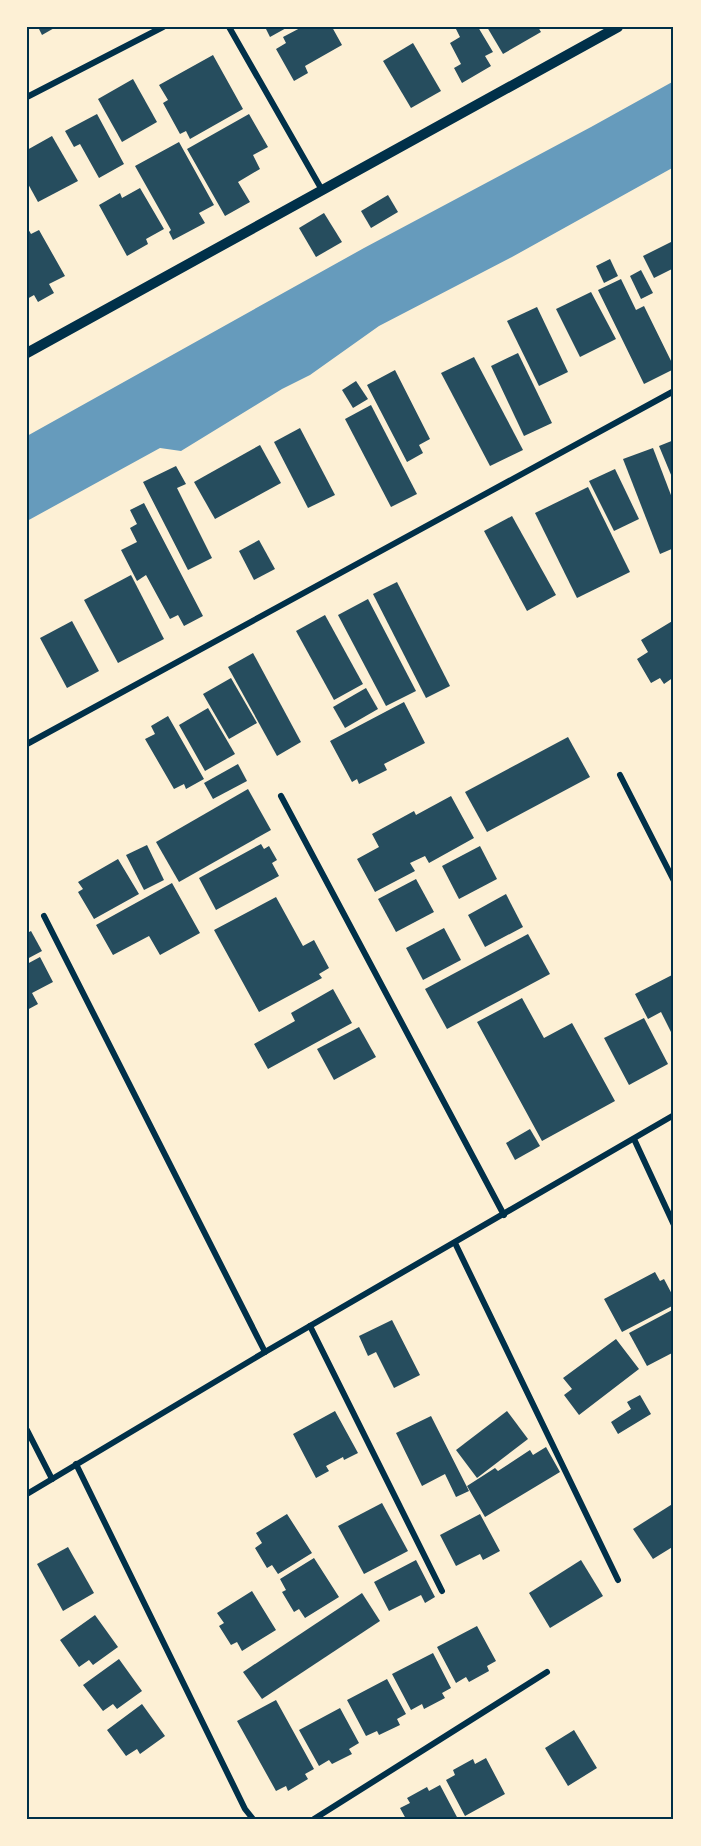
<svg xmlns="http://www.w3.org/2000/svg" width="701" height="1846" viewBox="0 0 701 1846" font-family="Montserrat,sans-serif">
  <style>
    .water { fill: #669bbc }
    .building { fill: #264d5e }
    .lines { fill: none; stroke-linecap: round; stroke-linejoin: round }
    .minor { stroke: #003049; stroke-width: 6 }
    .tertiary { stroke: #003049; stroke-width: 10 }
    .neatline { fill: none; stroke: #003049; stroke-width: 2 }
  </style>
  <rect width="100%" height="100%" fill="#fdf0d5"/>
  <polygon class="water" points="674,81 674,167 512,257 379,326 310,375 282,389 181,451 160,448 27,521 27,436 364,248 591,127"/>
  <g class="building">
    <polygon points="38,27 56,27 42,35"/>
    <polygon points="265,27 288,27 270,37"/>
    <polygon points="302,27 332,27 342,45 305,66 308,73 294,81 276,49 286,43 283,37"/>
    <polygon points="455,27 478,27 493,52 485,56 491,66 462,83 454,68 461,64 450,43 460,37"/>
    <polygon points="487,27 538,27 541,32 503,54"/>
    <polygon points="413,43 441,91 411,108 383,61"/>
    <polygon points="213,55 243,109 190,139 186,131 180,134 163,103 168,100 159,85"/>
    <polygon points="133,79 157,122 122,142 98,99"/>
    <polygon points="97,114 124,164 99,178 80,144 74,147 65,131"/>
    <polygon points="249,114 268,147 253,155 260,169 238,182 250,202 225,216 187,149"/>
    <polygon points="52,136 78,181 38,202 27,182 27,150"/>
    <polygon points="179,142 214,205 199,213 205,223 173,240 169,232 171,230 135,166"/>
    <polygon points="140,188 164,229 146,239 148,244 127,256 99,205 120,193 122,198"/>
    <polygon points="388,195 398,212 371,228 361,211"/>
    <polygon points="324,213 342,242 316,257 299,228"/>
    <polygon points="27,227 31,234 39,230 65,276 49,284 54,293 38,302 34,295 27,299"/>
    <polygon points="671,242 674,248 674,268 654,278 643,256"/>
    <polygon points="610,259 618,276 604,283 596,266"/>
    <polygon points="641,270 653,293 641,299 630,276"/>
    <polygon points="621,279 636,310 644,306 674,367 674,369 644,384 598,290"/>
    <polygon points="591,292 616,339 580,357 556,309"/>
    <polygon points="537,307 568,372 539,386 507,321"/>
    <polygon points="518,353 552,423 524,436 491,366"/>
    <polygon points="474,357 523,450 490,466 441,373"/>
    <polygon points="395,370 430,439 419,445 423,453 407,462 367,385"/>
    <polygon points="356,381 368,399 353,408 342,390"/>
    <polygon points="371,405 417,494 391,507 345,419"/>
    <polygon points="300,428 335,495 308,508 274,442"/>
    <polygon points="674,440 674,482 659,446"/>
    <polygon points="260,445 281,483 215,519 194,482"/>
    <polygon points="653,448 674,503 674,548 660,554 623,459"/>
    <polygon points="176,466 186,484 177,488 212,558 188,570 143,482"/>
    <polygon points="615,469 639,519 614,531 589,481"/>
    <polygon points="588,487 630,572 577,598 535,513"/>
    <polygon points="144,503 203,616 184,626 178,615 170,619 146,575 137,581 121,550 137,542 130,528 137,524 130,510"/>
    <polygon points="512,516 556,595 527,611 484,531"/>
    <polygon points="259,540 275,569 254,580 239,551"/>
    <polygon points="131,575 164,639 118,663 84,600"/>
    <polygon points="397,582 450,686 426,698 373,594"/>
    <polygon points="368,599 416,691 386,706 338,615"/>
    <polygon points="325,615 363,684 334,700 296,631"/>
    <polygon points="674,620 674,677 664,684 660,678 651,683 637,659 648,652 641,640"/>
    <polygon points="72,621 99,671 67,688 40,638"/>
    <polygon points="253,653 301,742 277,756 228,667"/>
    <polygon points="231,678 257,723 229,739 203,694"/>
    <polygon points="366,688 378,709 345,728 333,707"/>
    <polygon points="404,702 425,743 384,764 387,770 359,784 357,779 352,782 330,741"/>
    <polygon points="208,708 235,754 205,771 179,725"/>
    <polygon points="168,716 204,779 186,789 184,784 174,789 145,739 155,734 151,726"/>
    <polygon points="568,737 590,777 487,832 465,792"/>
    <polygon points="238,764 247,781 213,799 204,783"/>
    <polygon points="248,789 271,830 179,882 156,842"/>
    <polygon points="451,796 474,838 429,863 425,856 410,863 415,871 375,892 357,859 379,847 372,834 414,811 416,815"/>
    <polygon points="261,844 264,849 269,846 277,860 272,863 279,876 216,910 199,878"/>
    <polygon points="147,845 164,880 144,890 126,855"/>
    <polygon points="480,846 497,879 459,899 442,866"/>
    <polygon points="118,859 139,894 94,919 78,892 83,889 78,882"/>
    <polygon points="416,879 434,912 396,932 378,899"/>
    <polygon points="172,883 200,933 160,955 149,936 113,955 96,925"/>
    <polygon points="506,894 523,927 485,947 468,915"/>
    <polygon points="276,897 303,946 314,940 329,968 319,974 322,978 259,1012 214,930"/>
    <polygon points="444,928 461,960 423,980 406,948"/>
    <polygon points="31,931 42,951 27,959 27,933"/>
    <polygon points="528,934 550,974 447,1029 425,989"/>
    <polygon points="40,957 53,982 32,993 38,1004 27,1010 27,964"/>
    <polygon points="674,974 674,1038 661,1012 648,1019 635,994"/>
    <polygon points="333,989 352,1023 268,1069 254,1044 295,1021 291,1013"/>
    <polygon points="522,998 544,1038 572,1023 615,1101 542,1141 477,1022"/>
    <polygon points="644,1018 668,1064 629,1085 604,1038"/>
    <polygon points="359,1027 376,1057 334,1080 317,1049"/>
    <polygon points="530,1129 540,1146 515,1160 506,1143"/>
    <polygon points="655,1272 660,1281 664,1279 674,1298 674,1305 622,1332 604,1299"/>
    <polygon points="674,1309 674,1352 647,1366 629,1333"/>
    <polygon points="392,1320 420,1375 394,1388 376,1352 368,1356 359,1336"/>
    <polygon points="616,1339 639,1369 579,1415 564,1395 572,1389 563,1378"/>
    <polygon points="640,1395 651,1414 618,1434 611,1422 631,1409 627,1402"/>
    <polygon points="335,1411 358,1453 344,1460 343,1457 326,1466 329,1471 316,1478 293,1434"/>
    <polygon points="507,1411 528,1439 477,1478 456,1450"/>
    <polygon points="431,1416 469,1491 456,1497 445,1474 422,1486 396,1433"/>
    <polygon points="546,1447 560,1472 485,1517 467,1486 495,1468 498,1471 530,1450 533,1455"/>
    <polygon points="382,1503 408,1551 364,1574 338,1526"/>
    <polygon points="674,1503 674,1546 653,1559 633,1529"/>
    <polygon points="287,1514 312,1553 278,1574 272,1565 267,1568 255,1548 262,1543 256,1533"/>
    <polygon points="480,1514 500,1551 483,1560 480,1554 456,1566 440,1535"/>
    <polygon points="68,1547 94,1593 63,1611 37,1564"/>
    <polygon points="314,1558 339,1597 305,1618 299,1609 294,1612 282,1592 286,1590 280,1579"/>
    <polygon points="416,1560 435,1597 425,1603 421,1595 389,1611 374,1582"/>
    <polygon points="581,1560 603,1596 550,1628 529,1593"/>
    <polygon points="252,1591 276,1630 242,1651 237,1642 231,1645 219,1626 224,1623 217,1613"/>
    <polygon points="362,1593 380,1621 262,1699 243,1672"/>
    <polygon points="95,1615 118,1647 93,1665 89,1660 79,1667 60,1640"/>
    <polygon points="477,1626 496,1661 487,1666 489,1671 469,1682 466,1677 456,1683 437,1647"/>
    <polygon points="433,1653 451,1688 442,1693 445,1698 424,1709 422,1704 411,1710 392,1674"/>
    <polygon points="119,1659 142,1691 117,1709 113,1704 103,1711 83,1685"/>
    <polygon points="387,1679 406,1714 397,1719 400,1725 379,1735 377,1731 366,1736 347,1700"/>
    <polygon points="276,1700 314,1769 305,1774 308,1779 288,1791 286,1786 276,1791 237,1721"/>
    <polygon points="142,1704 165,1736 140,1754 137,1749 126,1756 107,1730"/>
    <polygon points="340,1708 359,1743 349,1749 352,1754 332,1764 329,1760 319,1766 299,1730"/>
    <polygon points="574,1730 597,1768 568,1786 545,1748"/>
    <polygon points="486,1758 505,1794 465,1816 446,1780 455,1775 453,1770 473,1759 475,1764"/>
    <polygon points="440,1785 458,1819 406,1819 400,1808 410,1803 407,1798 427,1787 429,1791"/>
  </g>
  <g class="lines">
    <g class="minor">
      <polyline points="229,27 322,190"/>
      <polyline points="27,97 163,27"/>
      <polyline points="27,744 674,391"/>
      <polyline points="620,775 674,881"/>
      <polyline points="281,796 504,1215"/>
      <polyline points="44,916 265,1352"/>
      <polyline points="634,1139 674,1225"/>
      <polyline points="455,1243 618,1580"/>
      <polyline points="310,1326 442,1591"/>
      <polyline points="27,1430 52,1479"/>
      <polyline points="76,1464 245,1809 253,1819"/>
      <polyline points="27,1494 265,1352 674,1115"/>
      <polyline points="314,1819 547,1672"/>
    </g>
    <polyline class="tertiary" points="27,353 618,27"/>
  </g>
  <rect width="701" height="1846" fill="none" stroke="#fdf0d5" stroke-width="57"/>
  <rect x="28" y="28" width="644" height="1790" class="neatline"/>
</svg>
